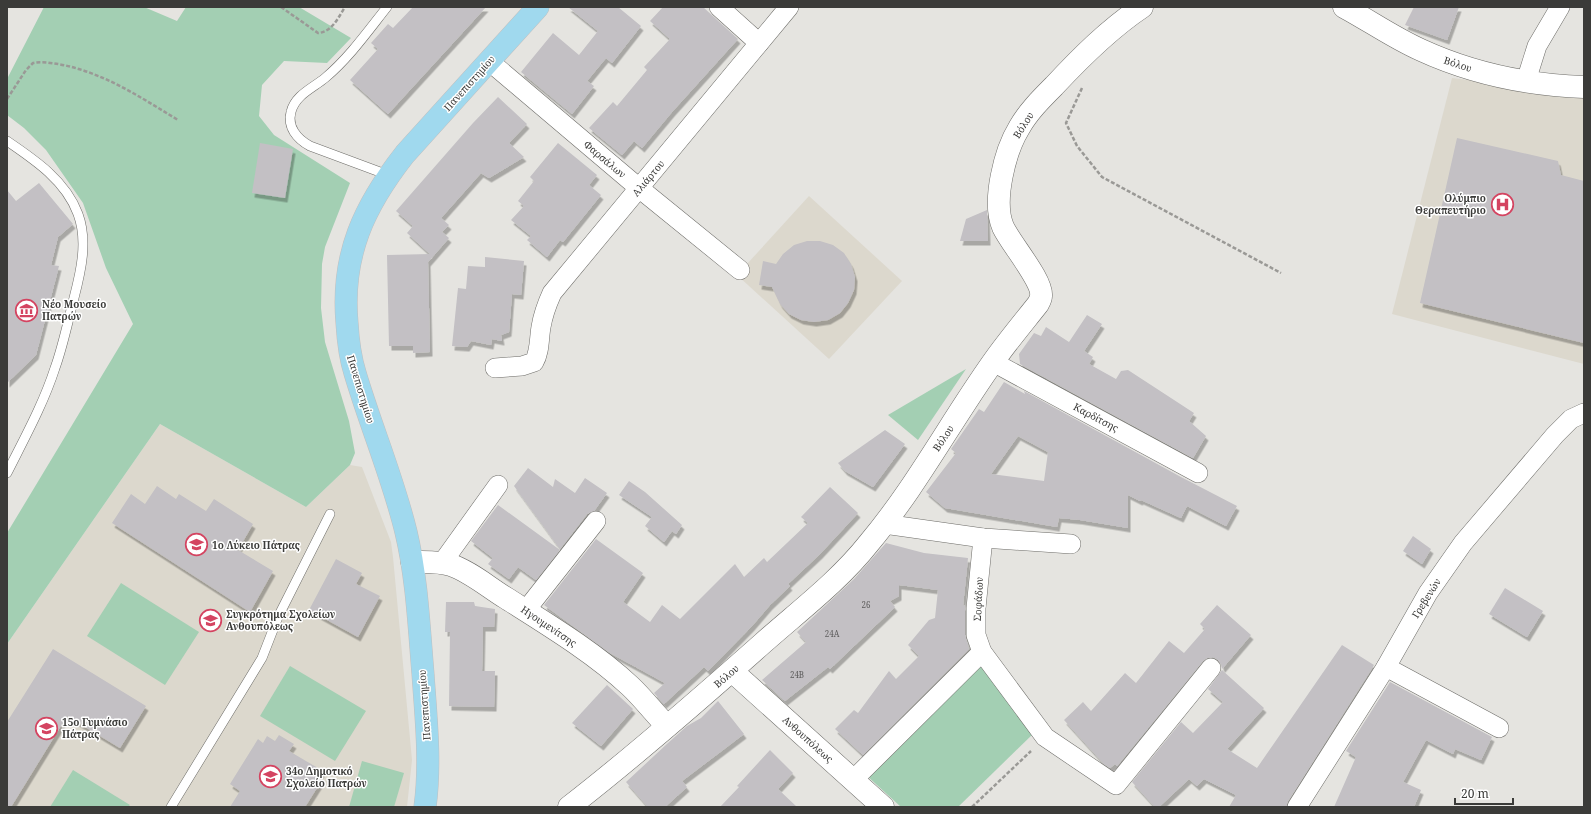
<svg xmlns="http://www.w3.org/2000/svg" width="1591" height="814" viewBox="0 0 1591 814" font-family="'Noto Serif',serif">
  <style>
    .built { fill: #dcd8cd }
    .green { fill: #a3cfb3 }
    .building { fill: #c3c0c4; fill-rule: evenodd; filter: url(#shadow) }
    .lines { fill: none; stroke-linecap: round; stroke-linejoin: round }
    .service-casing { stroke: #6d6c68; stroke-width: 10 }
    .minor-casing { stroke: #6d6c68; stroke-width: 20 }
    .tertiary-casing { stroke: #6d6c68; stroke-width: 23 }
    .primary-casing { stroke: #c0c0c0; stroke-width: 23 }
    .path { stroke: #9a9996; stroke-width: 2.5; stroke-dasharray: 4 2; stroke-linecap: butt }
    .service { stroke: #fff; stroke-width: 9 }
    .minor { stroke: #fff; stroke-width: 19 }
    .tertiary { stroke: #fff; stroke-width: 22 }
    .primary { stroke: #a0d9ee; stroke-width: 22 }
    .labels { text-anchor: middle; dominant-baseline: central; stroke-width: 3; stroke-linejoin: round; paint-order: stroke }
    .number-label { font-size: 8px; fill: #5d5c5c }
    .street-label { font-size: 10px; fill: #3b3b39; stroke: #fff }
    .poi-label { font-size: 10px; font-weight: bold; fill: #3b3b39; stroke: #fff; text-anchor: start }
  </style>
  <defs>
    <filter id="shadow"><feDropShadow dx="2.5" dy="4.5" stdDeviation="0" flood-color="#0004"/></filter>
  </defs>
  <rect width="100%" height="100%" fill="#e5e4e0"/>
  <g class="built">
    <polygon points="1452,78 1584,94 1584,364 1392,314"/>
    <polygon points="809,196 902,281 829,359 737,275"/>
    <polygon points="160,424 306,507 350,465 362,467 391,542 393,557 412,760 407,807 7,807 7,644"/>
  </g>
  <g class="green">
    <polygon points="44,7 144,7 177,21 186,7 299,7 351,38 327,63 284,61 262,85 259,116 274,135 350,183 325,247 322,264 321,308 325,342 349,421 355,453 350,465 306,507 160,424 7,644 7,533 133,324 106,268 83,203 46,150 24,128 7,115 7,79"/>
    <polygon points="966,369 918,440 888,415"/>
    <polygon points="121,583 199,632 165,685 87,636"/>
    <polygon points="980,663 1035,732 958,807 901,807 866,775"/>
    <polygon points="290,666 366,711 335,761 260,716"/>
    <polygon points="362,761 404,773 394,807 349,807"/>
    <polygon points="73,770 130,805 128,807 50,807"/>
  </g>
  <g class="building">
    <polygon points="413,7 486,7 388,114 350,80 378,49 371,43 388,24 393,28"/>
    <polygon points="568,7 618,7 641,26 612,63 606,58 587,81 594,86 572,114 521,72 553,33 579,55 598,31"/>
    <polygon points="663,7 703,7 738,39 672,112 642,148 634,141 622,155 589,128 613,102 617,106 647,70 644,67 670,39 650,21"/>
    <polygon points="1414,7 1459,7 1447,40 1405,25"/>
    <polygon points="498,97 527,124 509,143 524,157 489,178 481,173 441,218 449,225 442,232 449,238 428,262 430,352 413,353 413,346 389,346 387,255 430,254 407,233 413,226 396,211 473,123"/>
    <polygon points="1457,138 1558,161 1561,175 1584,181 1584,343 1420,303"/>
    <polygon points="260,143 293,149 285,198 252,193"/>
    <polygon points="558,143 597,175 589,185 601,195 563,242 560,240 547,257 527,240 531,236 511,220 524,206 518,201 534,181 530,177"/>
    <polygon points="39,183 73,224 58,237 51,265 59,266 36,355 7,383 7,190 16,201"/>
    <polygon points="987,210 988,241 960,241 966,219"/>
    <polygon points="807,241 820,241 833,245 844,253 851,264 855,277 854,290 848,303 840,313 828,320 814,322 801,320 789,314 780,304 772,287 759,285 763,261 776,264 783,254 794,245"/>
    <polygon points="485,257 524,261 521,295 512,294 509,332 501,335 502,341 492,339 491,345 471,341 467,347 452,346 458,288 466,289 468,266 485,267"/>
    <polygon points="1087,315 1102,324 1084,351 1093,357 1089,364 1116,379 1121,371 1128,370 1194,413 1189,421 1206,436 1193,458 1020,364 1019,354 1034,333 1041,336 1046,327 1069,342"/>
    <path d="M1004,382L1025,394L1024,391L1181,477L1237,506L1226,526L1187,506L1181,518L1141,500L1140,501L1128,495V528L1080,520L1059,518L1057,527L945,508L926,492L956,453L951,449L979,409L984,412ZM1018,436L1048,452L1044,481L991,474Z"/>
    <polygon points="885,430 905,444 873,487 845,471 838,463"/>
    <polygon points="528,468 553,487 555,479 575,493 585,478 607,493 594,511 587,514 560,549 514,486"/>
    <polygon points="629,481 645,492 682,525 676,534 672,531 664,542 645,526 652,517 619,495"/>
    <polygon points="157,486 176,499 179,494 206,511 214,499 253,524 238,550 273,571 250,612 112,523 131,494 145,504"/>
    <polygon points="830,487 858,513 820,554 788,584 790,586 770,605 752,626 708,671 704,667 664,704 654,693 665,683 610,653 544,605 596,539 643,573 623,602 650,622 662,605 680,619 735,564 744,577 764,558 767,562 808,523 801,517"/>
    <polygon points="498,505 560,550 536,580 518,567 509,579 488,564 493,558 471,541"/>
    <polygon points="1413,536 1431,549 1422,564 1403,551"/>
    <polygon points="886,543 924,553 968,558 963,606 965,605 965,635 969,649 863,755 835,729 854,710 858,713 889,671 896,679 919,656 908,645 929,620 935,618 938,590 899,585 899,596 890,601 895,607 830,669 828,667 785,701 762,680 806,642 797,632 854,579"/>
    <polygon points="336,559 362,573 356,584 380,596 358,637 309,610"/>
    <polygon points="1505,588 1543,611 1527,637 1489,614"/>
    <polygon points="446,602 474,602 475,606 495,609 494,627 483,627 482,671 495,671 494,707 449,706 450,632 445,632"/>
    <polygon points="1217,605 1251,635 1222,669 1221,664 1218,660 1213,657 1207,658 1203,661 1117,766 1115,764 1110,768 1104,764 1064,720 1083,702 1091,711 1125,673 1136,683 1169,641 1184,653 1205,629 1200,624"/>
    <polygon points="1342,645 1374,665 1288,801 1286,807 1229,807 1236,795 1204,779 1197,786 1189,779 1159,807 1155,807 1132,782 1181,722 1193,733 1223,702 1208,689 1222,670 1264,708 1227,749 1257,768"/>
    <polygon points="53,649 146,706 120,748 67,716 11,807 7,807 7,722"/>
    <polygon points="1390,682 1492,737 1481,760 1455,749 1453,754 1426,740 1403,782 1421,790 1414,807 1334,807 1356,757 1346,751"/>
    <polygon points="607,685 633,709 601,746 572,723"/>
    <polygon points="718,701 744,734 682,781 687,787 665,807 648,807 626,782 668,743 687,726 701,718"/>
    <polygon points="279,735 294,744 289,751 323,771 318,778 322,780 305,807 230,807 240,791 230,784 258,739 263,743 267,736 275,741"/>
    <polygon points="770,750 793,773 778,789 797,807 720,807 739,787 737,786"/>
  </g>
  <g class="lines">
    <defs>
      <g id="service">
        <path d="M387,7C368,31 349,58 325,78C313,88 295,95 291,112C287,127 297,139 310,146L388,175"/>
        <path d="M7,141C35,160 66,181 78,214C88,241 81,271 74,298C68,321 63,346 55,368C43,405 24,439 7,473"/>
        <polyline points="171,807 262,658 278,617 330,514"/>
      </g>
      <g id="minor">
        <polyline points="719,7 759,43"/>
        <polyline points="489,61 639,188 740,270"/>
        <polyline points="1526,81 1537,46 1560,7"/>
        <polyline points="993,362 1198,473"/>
        <path d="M495,368L522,366L534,362C540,352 539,338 541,327C543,315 547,304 552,293L789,7"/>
        <polyline points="884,524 983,538 1071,544"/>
        <polyline points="983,538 976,608 976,635 982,652 1045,737 1116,785 1211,668"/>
        <polyline points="442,563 498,485"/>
        <polyline points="526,610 596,521"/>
        <polyline points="1386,667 1499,728"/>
        <polyline points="853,780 982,652"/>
        <polyline points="1297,807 1386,667 1428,593 1463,543 1555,435 1571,419 1584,413"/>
      </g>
      <g id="tertiary">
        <path d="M1344,7C1370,21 1394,38 1421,50C1471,73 1529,85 1584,87"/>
        <path d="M412,562C425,562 439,561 451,565C471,572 488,587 506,598C547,624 595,653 630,686C643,698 654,713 667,726"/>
        <polyline points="732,671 883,807"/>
        <path d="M569,807C636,755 700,699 763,643C799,611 839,581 869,543C916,487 951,421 993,362C1007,342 1023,323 1038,304C1039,302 1041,299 1041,296C1043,281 1011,244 1003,227C992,201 1005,151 1019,128C1028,112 1041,99 1054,86C1081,57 1109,29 1142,7"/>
      </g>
      <path id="primary" d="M425,807C431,763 426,718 423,674C419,627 417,578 406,532C393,478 371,427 355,373C350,357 348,340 347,323C341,255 364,206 405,154L538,7"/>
    </defs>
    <use href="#service" class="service-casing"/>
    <use href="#minor" class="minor-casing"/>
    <use href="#tertiary" class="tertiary-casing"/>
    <use href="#primary" class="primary-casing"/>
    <g class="path">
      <path d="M281,7L318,33C332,32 338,18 345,7"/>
      <polyline points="1082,88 1066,123 1077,146 1102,177 1281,273"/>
      <path d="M7,99L26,70L33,63C41,61 50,63 58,64C103,72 140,97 178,120"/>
      <polyline points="972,807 1031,751"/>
    </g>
    <use href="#service" class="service"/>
    <use href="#minor" class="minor"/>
    <use href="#tertiary" class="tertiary"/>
    <use href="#primary" class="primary"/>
  </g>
  <defs>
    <symbol id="hospital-ring" viewBox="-11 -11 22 22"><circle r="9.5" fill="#fff" stroke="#d44461" stroke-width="1.5"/><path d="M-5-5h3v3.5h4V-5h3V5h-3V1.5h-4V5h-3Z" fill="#d44461"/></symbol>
    <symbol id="museum-ring" viewBox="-11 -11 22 22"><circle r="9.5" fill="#fff" stroke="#d44461" stroke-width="1.5"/><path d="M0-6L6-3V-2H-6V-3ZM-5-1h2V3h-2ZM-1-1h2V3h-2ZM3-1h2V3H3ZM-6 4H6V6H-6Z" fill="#d44461"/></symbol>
    <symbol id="school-ring" viewBox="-11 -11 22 22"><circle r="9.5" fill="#fff" stroke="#d44461" stroke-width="1.5"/><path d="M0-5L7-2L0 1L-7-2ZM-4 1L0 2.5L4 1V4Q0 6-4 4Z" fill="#d44461"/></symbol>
  </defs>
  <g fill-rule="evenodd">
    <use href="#hospital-ring" x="1490" y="192" width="25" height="25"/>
    <use href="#museum-ring" x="14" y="298" width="25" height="25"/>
    <use href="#school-ring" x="184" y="532" width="25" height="25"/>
    <use href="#school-ring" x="198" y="608" width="25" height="25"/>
    <use href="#school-ring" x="34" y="716" width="25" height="25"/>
    <use href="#school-ring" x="258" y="764" width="25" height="25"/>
  </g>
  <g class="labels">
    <g class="number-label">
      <text x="866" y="604">26</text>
      <text x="832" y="633">24Α</text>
      <text x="797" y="674">24Β</text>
    </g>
    <g class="street-label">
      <text transform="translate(1458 64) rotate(18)">Βόλου</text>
      <text transform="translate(469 83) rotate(-48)">Πανεπιστημίου</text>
      <text transform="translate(1023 125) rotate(-58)">Βόλου</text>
      <text transform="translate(605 159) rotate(40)">Φαρσάλων</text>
      <text transform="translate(648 178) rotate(-50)">Αλιάρτου</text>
      <text transform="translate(361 389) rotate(73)">Πανεπιστημίου</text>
      <text transform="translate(1096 417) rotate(28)">Καρδίτσης</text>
      <text transform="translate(943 438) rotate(-56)">Βόλου</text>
      <text transform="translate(1426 598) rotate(-58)">Γρεβενών</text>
      <text transform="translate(978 599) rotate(-87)">Σοφάδων</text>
      <text transform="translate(549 626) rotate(34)">Ηγουμενίτσης</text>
      <text transform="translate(726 676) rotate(-41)">Βόλου</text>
      <text transform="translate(424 705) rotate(-94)">Πανεπιστημίου</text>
      <text transform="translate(808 739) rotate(42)">Ανθουπόλεως</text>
    </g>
    <g class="poi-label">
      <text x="1486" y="198" text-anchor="end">Ολύμπιο<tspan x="1486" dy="12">Θεραπευτήριο</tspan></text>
      <text x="42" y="304">Νέο Μουσείο<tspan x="42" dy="12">Πατρών</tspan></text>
      <text x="212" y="545">1ο Λύκειο Πάτρας</text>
      <text x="226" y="614">Συγκρότημα Σχολείων<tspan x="226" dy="12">Ανθουπόλεως</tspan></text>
      <text x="62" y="722">15ο Γυμνάσιο<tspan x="62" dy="12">Πάτρας</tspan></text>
      <text x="286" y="771">34ο Δημοτικό<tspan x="286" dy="12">Σχολείο Πατρών</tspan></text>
    </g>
  </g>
  <rect width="1591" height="814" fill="none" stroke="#3b3b39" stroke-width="16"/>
  <path d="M1455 798v6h58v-6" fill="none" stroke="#3b3b39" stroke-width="2"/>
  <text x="1461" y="798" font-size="12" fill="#3b3b39" stroke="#ffffff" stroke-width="3" paint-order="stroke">20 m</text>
</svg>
